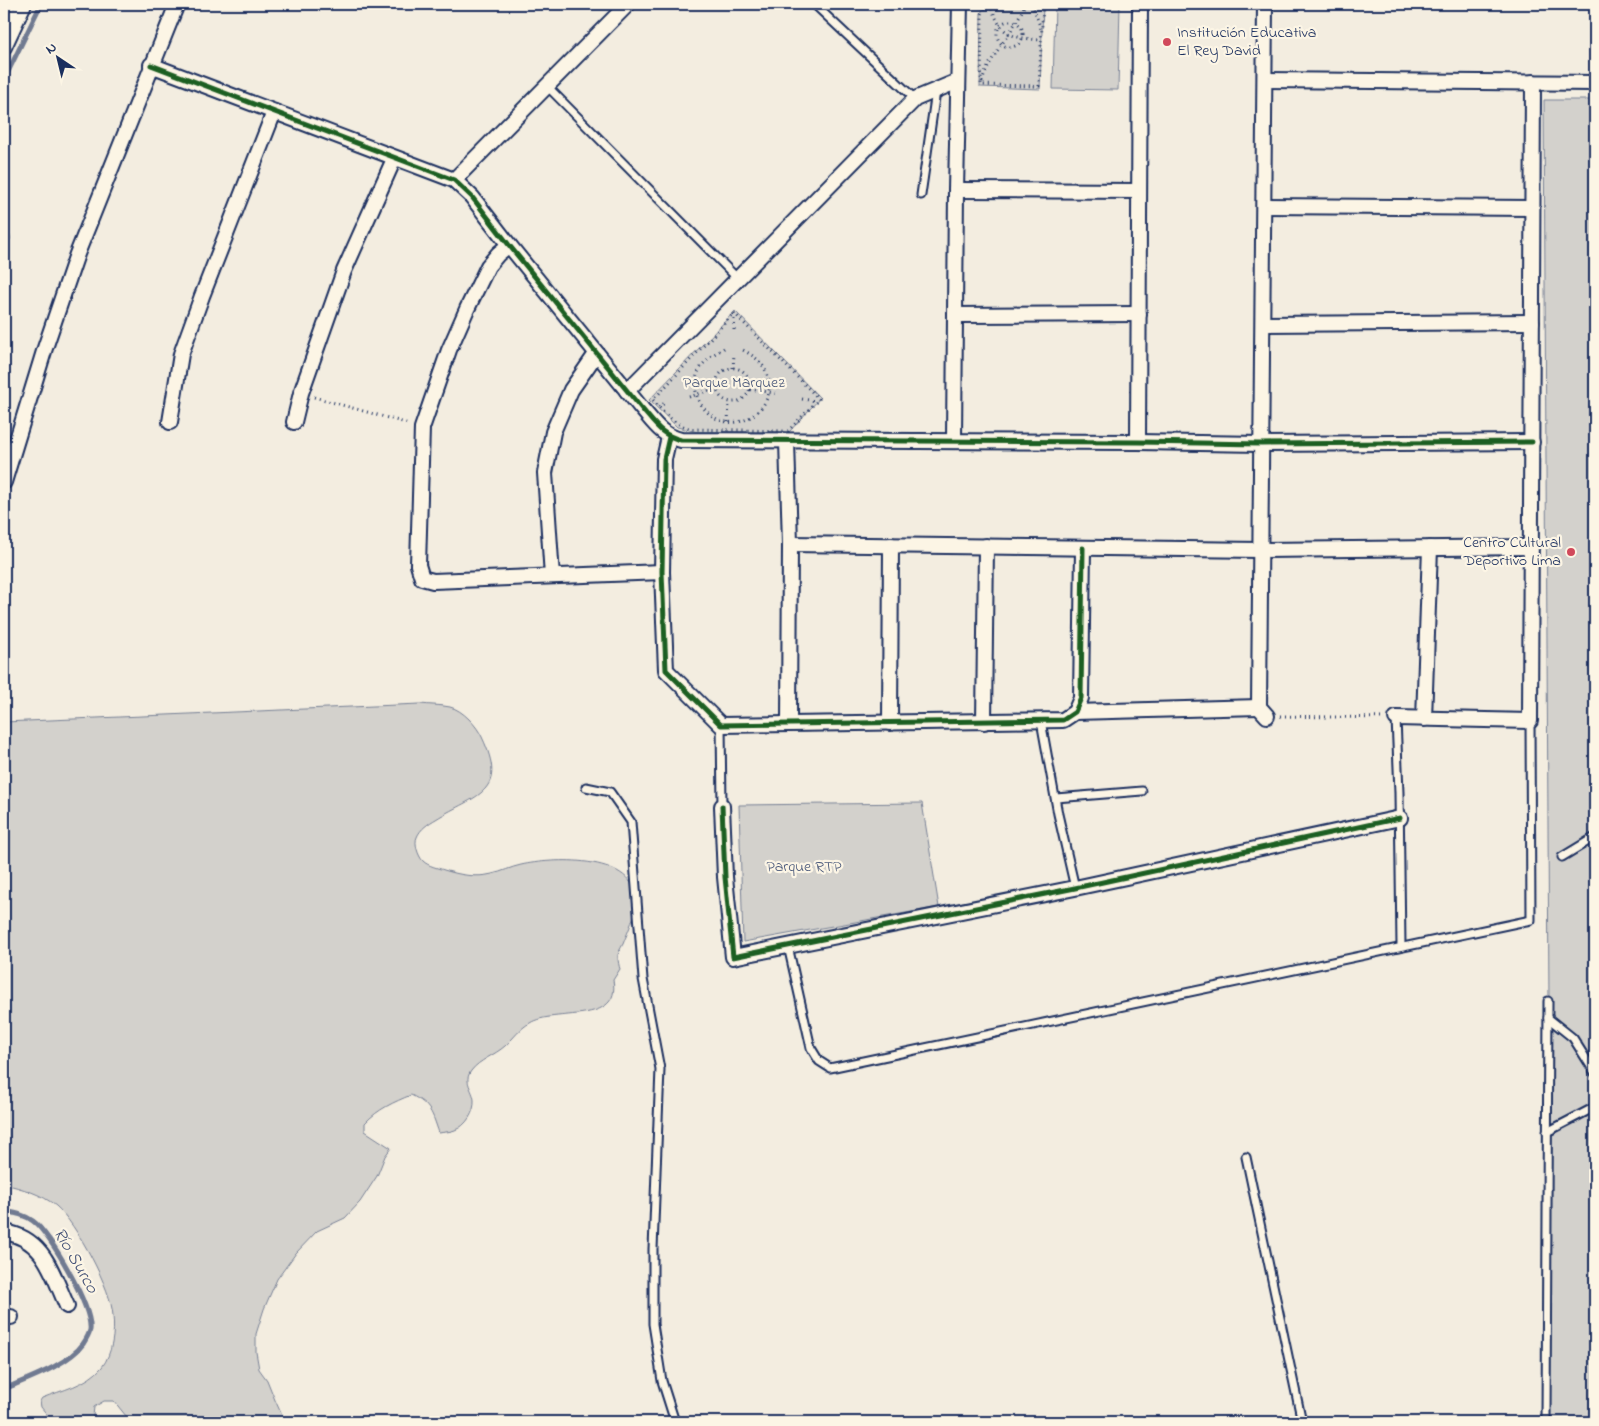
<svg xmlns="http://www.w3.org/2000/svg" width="1599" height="1426" viewBox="0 0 1599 1426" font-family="'Indie Flower',sans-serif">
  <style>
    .green { fill: #d3d1cc; stroke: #778095 }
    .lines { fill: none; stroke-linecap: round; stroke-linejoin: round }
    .stream { stroke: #707a91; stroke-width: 5 }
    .lane-casing { stroke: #1b2f5e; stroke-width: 11 }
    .street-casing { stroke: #1b2f5e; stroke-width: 18 }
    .path { stroke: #1b2f5e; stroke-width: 3; stroke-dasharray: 1 4; stroke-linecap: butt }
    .lane { stroke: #fcf5e5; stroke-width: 7 }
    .street { stroke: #fcf5e5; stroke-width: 14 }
    .cycleway-casing { stroke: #fcf5e5; stroke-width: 8 }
    .cycleway { stroke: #1b5e20; stroke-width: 5 }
    .poi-dot { fill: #d1495b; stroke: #fcf5e5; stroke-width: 2 }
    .labels { text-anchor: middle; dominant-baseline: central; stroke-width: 4.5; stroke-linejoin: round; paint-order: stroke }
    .poi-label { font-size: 16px; fill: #1b2f5e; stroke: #fcf5e5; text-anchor: start }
    .park-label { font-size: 16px; fill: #49587a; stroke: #fcf5e5 }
    .water-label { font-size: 18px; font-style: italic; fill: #465478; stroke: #fcf5e5 }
  </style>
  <rect width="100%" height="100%" fill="#f3ede0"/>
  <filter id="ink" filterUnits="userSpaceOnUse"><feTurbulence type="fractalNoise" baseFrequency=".02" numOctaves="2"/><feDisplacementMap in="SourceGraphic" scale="10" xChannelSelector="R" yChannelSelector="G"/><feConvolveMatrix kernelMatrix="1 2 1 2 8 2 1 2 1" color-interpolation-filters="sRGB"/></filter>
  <g filter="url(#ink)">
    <g class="green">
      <polygon points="986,4 1043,4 1040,89 980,87 981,13"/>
      <polygon points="1055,4 1120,4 1118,90 1053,89"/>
      <polygon points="1544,100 1595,100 1595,1422 1543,1422 1549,1004"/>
      <polygon points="735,311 820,398 789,432 698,432 677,427 649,400"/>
      <path d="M420,704C430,705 440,705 450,707C463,710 477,726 482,737C509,794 476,794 436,819C429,823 420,829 417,837C414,843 418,856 423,861C428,866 438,868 444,870C460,875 476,878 492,874C502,872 511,867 521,865C552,858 631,854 636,897C638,911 628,931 623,944C621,948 617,954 618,958C618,961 619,966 620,969L613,980C622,1026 553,1008 530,1023C520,1028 513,1039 505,1046C495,1055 479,1060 471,1071C463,1082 473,1089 474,1100C475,1112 466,1126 455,1130C450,1132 444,1132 439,1133C432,1113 431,1105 411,1095C394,1102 378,1109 365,1123V1131L391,1148L385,1156L377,1176L360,1202L345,1218L317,1231L296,1253L277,1279L264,1309L256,1334V1352L259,1369L267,1380L275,1400L285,1422H138L126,1416L114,1401H104L94,1407L93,1416L89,1422H53L41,1407L40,1401L42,1398C62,1390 87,1385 102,1367C112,1354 115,1333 113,1316C112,1290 76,1223 56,1206C42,1194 21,1188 4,1184V722Z"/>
      <polygon points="922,803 939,907 743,942 739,805"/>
    </g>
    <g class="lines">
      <g class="stream">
        <polyline points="4,80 41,4"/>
        <path d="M4,1211C14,1213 23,1214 33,1221C50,1233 93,1308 90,1330C89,1334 85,1341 83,1344C68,1365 27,1379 4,1389"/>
      </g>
      <defs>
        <g id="lane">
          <polyline points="814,4 915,99"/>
          <polyline points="546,85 738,279"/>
          <polyline points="921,195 936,91"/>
          <polyline points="4,238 5,238"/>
          <polyline points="1396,718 1399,793 1401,946"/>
          <polyline points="1041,721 1058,814 1075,888"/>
          <polyline points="721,725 722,806"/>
          <polyline points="586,787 610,792 631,822 643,979 660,1069 653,1249 653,1324 662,1381 675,1422"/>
          <polyline points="1056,798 1142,791"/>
          <polyline points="1562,857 1595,837"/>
          <polyline points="788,946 811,1048 819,1061 830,1068 1531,920 1530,721"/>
          <polyline points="1548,1018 1573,1038 1595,1073"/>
          <polyline points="1547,1132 1595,1107"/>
          <polyline points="1246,1157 1302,1422"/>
          <polyline points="1546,1422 1548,1001"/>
        </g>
        <g id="street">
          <polyline points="1265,4 1259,707 1267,716"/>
          <polyline points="4,11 18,17"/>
          <polyline points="4,47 24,4"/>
          <path d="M151,65L454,180L472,197L509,245L642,409C655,424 661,435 681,440L1138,442L1261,444L1532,442"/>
          <polyline points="1266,80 1595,83"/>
          <polyline points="454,180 628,4"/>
          <polyline points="956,190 1139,191"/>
          <polyline points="1264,206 1532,208"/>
          <polyline points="509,245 498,254 488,266 467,309 449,350 422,428 418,565 422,578 433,581 662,572"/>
          <polyline points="955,315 1139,314"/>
          <polyline points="1263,324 1532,322"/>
          <polyline points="627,391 915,99 958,81"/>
          <polyline points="170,422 181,354 202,296 274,112"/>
          <polyline points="294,422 301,393 344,271 394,159"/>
          <polyline points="669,437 664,459 662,572 666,670 721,725 1063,720 1075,712 1081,698 1083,548"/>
          <polyline points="787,441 790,544 789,723"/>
          <polyline points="954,441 956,190 960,4"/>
          <polyline points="1138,442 1140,4"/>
          <polyline points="4,482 45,348 77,254 177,4"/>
          <polyline points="790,544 1260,550 1531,547"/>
          <polyline points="552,576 545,473 553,432 571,390 596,354"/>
          <polyline points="1075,712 1259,707"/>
          <polyline points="1396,718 1530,721 1533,82"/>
          <polyline points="1424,719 1430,548"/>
          <polyline points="984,722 986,546"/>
          <polyline points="890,723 891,545"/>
          <polyline points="722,806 725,877 733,957 1075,888 1400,818"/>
          <path d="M4,1232C44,1238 52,1273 67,1306"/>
          <polyline points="4,1317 11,1317"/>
        </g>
      </defs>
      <use href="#lane" class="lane-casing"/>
      <use href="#street" class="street-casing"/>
      <g class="path">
        <polyline points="987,4 982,14 981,85 1039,86 1043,4"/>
        <path d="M990,4C1002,36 1009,37 1041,40"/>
        <polyline points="1032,4 1041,29"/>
        <circle cx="1010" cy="34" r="13"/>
        <path d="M982,82C991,53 1014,32 1025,4"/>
        <path d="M734,313L819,399L788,431L692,429C673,424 665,414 653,400Z"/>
        <polyline points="734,314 734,330"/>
        <path d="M724,348C719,352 712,354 708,359C672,392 721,445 757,412C765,405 770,395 769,385C768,367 758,358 743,350"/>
        <circle cx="733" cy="385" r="17"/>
        <polyline points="733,368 734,354"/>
        <polyline points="750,389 779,394"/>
        <polyline points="314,397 409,424"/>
        <polyline points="689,397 716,388"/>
        <polyline points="802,399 816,401"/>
        <polyline points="658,406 666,403"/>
        <polyline points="728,422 729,403"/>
        <polyline points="1280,716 1384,718"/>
      </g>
      <use href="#lane" class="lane"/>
      <use href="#street" class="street"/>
      <defs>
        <g id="cycleway">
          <path d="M151,65L454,180L472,197L509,245L642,409C655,424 661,435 681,440L1138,442L1261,444L1532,442"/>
          <polyline points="669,437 664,459 662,572 666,670 721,725 1063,720 1075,712 1081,698 1083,548"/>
          <polyline points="722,806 725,877 733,957 1075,888 1400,818"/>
        </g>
      </defs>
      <use href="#cycleway" class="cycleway-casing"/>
      <use href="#cycleway" class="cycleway"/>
    </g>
  </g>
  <g class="poi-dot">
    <circle cx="1167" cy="42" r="5"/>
    <circle cx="1571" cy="552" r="5"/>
  </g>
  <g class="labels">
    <g class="poi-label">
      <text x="1177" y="33">Institución Educativa<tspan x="1177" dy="18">El Rey David</tspan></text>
      <text x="1561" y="543" text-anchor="end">Centro Cultural<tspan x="1561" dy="18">Deportivo Lima</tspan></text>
    </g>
    <g class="park-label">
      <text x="734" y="383">Parque Marquez</text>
      <text x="804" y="867">Parque RTP</text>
    </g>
    <g class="water-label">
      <text transform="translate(75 1261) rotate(60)">Río Surco</text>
    </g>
  </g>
  <rect width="1599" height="1426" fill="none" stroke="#fcf5e5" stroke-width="20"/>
  <rect x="10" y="10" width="1579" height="1406" fill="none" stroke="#1b2f5e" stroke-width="2" filter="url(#ink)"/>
  <g transform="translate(58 58) rotate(325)" stroke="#fcf5e5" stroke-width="4" paint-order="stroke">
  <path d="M0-4L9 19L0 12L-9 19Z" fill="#1b2f5e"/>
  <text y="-8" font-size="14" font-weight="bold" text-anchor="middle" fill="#1b2f5e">N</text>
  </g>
</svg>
